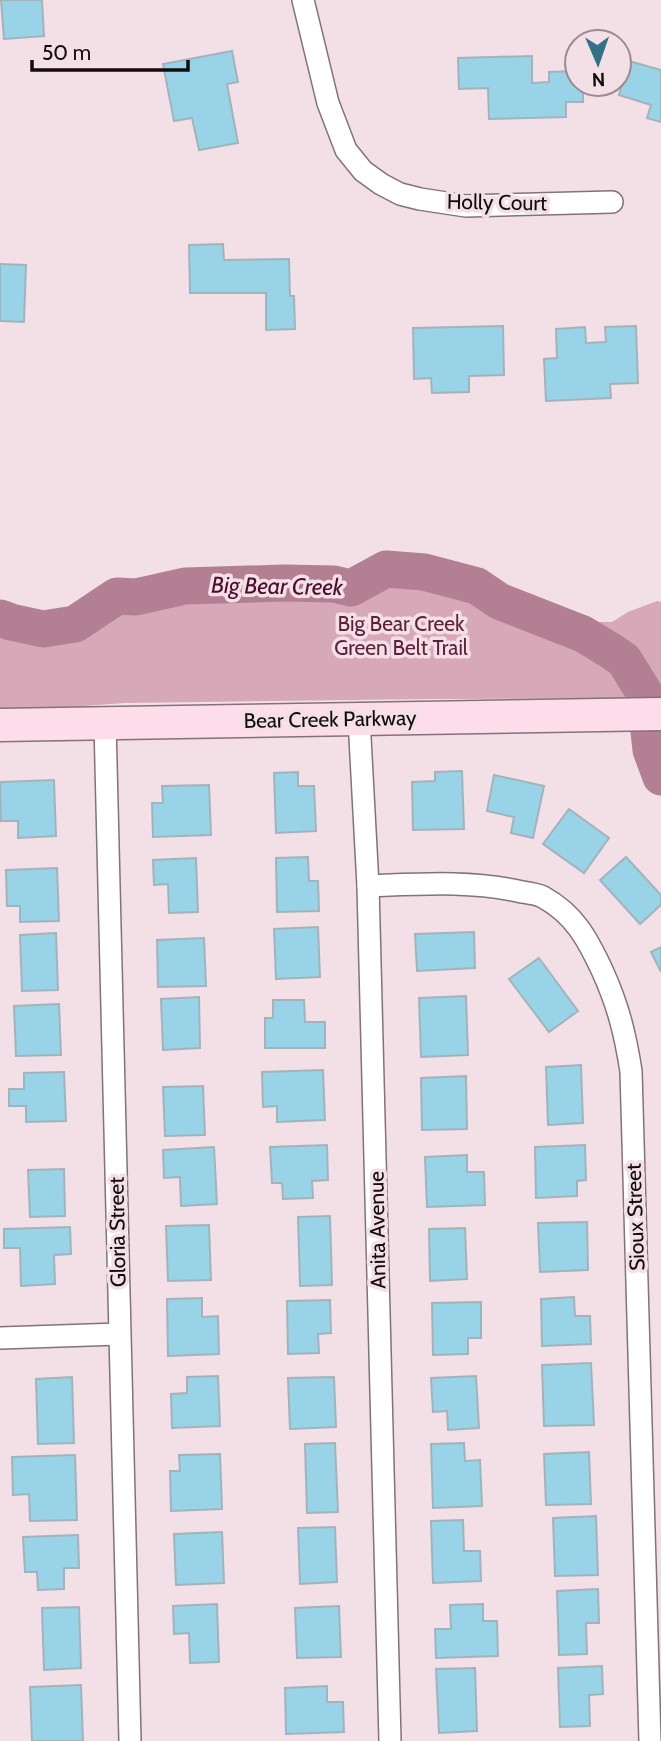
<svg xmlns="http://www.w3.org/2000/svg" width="661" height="1741" viewBox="0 0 661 1741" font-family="Cabin,sans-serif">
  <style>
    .green { fill: #d6a8b8 }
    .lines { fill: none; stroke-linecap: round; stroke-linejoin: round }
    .river { stroke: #b28092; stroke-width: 37 }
    .building { fill: #99d3e8; stroke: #a2b4bb; stroke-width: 2 }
    .minor-casing { stroke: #837277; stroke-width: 24 }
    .secondary-casing { stroke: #837277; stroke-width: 35 }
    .minor { stroke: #fff; stroke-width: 21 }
    .secondary { stroke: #fcdde9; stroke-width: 32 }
    .labels { text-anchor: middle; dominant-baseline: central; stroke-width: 7; stroke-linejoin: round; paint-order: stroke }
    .street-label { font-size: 21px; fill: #120c0e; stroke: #f3dfe6 }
    .park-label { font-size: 21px; fill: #5e1f3b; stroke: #f3dfe6 }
    .water-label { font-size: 23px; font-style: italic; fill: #4a0c2b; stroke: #f3dfe6 }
  </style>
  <rect width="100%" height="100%" fill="#f3dfe6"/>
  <polygon class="green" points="386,569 424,572 451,579 562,622 612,622 628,612 657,601 661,602 661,698 427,699 125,703 0,712 0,618 11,622 43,629 75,624 117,596 185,586 285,583 334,584 351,588"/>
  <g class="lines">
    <polyline class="river" points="0,618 11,622 43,629 75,624 117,596 136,597 185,586 285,583 334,584 351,588 386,569 424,572 477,586 499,601 583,634 611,651 624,660 645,694 651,750 661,777"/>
  </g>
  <g class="building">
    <polygon points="1,0 42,0 44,36 4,39"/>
    <polygon points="232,51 238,82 227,84 238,143 199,150 192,118 174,121 163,64"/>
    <polygon points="532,56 532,83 549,82 549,72 577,71 577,84 583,84 583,102 566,102 566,117 489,119 488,88 459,89 458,58"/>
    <polygon points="629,61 661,70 661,122 647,118 651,105 619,95"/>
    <polygon points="223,244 224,260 289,259 290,296 294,296 295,329 266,330 266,293 190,293 189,245"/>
    <polygon points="0,264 26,265 24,322 0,321"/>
    <polygon points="503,326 504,375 469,376 469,392 432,393 431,378 414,379 413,328"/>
    <polygon points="636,326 638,383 610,384 611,398 546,401 544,359 557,358 556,329 585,327 586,343 606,342 605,327"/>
    <polygon points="462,771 464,829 413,830 412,782 435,781 435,772"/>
    <polygon points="298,772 298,786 314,786 316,831 276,833 274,773"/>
    <polygon points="494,775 544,786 533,838 511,833 514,817 487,811"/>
    <polygon points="54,780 56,836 18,838 18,821 1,821 0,782"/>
    <polygon points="209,785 211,835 153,837 152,803 163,803 162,786"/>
    <polygon points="569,809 609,838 584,873 543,844"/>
    <polygon points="308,857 309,881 318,881 319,911 277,912 276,858"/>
    <polygon points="626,857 661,895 661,905 640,924 600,880"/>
    <polygon points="196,858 198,912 169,913 168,884 154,885 153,860"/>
    <polygon points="57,868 59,921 20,922 20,906 7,906 6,870"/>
    <polygon points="318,927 320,977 276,979 274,929"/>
    <polygon points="474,932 475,968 417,971 415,934"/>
    <polygon points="56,933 58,990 22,991 20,935"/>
    <polygon points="204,938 206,986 158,987 157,940"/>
    <polygon points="661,947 661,972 651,952"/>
    <polygon points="539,958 578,1011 549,1032 509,979"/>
    <polygon points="466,996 468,1055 421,1057 419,998"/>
    <polygon points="199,997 200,1048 163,1050 161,999"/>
    <polygon points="273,1000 304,1000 305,1022 325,1022 325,1048 265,1048 265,1018 273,1018"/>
    <polygon points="59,1004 61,1055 16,1056 14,1006"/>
    <polygon points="581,1065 583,1123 548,1125 546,1067"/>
    <polygon points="323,1070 325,1120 277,1122 277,1106 263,1107 262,1072"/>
    <polygon points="64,1072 66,1121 26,1122 26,1106 9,1106 9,1089 24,1089 24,1073"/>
    <polygon points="466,1076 467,1129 422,1130 421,1078"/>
    <polygon points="203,1086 205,1135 165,1136 163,1087"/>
    <polygon points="327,1145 328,1180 312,1181 313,1198 283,1199 282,1183 272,1183 270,1147"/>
    <polygon points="585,1145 586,1180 577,1181 577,1196 536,1198 535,1147"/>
    <polygon points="214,1147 217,1204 181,1206 180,1177 164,1178 163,1150"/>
    <polygon points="467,1155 467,1172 484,1172 485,1205 427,1207 425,1157"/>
    <polygon points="64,1169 65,1216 30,1217 28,1170"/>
    <polygon points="330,1216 332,1285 300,1286 298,1217"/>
    <polygon points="587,1222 588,1270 540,1272 538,1223"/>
    <polygon points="209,1225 211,1280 168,1281 166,1226"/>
    <polygon points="70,1227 71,1254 54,1255 55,1284 21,1286 20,1248 4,1248 4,1229"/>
    <polygon points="465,1228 467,1279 430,1281 429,1229"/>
    <polygon points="574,1297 575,1316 590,1316 591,1344 542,1346 541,1299"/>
    <polygon points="202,1298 202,1317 218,1316 219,1354 168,1356 167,1299"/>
    <polygon points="330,1300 331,1333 318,1334 319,1353 288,1354 287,1301"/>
    <polygon points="481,1302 481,1338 468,1338 468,1354 433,1355 432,1303"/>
    <polygon points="591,1363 594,1425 544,1426 542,1365"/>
    <polygon points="218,1376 220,1426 172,1428 171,1394 187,1393 187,1377"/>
    <polygon points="476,1376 479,1428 448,1430 447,1411 433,1412 431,1378"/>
    <polygon points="72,1377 74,1443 38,1444 36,1379"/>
    <polygon points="334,1377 336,1427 290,1429 288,1378"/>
    <polygon points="335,1443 338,1512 307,1513 305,1444"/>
    <polygon points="464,1443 465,1461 480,1460 482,1506 433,1508 431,1444"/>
    <polygon points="589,1452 591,1504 546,1505 544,1454"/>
    <polygon points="220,1454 222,1509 171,1511 170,1471 180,1471 179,1455"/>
    <polygon points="75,1455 77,1520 30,1521 29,1494 13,1495 12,1457"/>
    <polygon points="596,1516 598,1575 555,1576 553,1518"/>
    <polygon points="463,1520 464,1551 480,1551 481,1581 433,1583 431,1521"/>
    <polygon points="335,1527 337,1582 300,1584 298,1528"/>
    <polygon points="222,1532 224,1583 176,1585 174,1534"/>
    <polygon points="78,1535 79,1568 64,1568 64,1589 38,1590 37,1572 25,1572 23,1537"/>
    <polygon points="598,1589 599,1623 586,1623 587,1654 559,1655 557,1591"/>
    <polygon points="217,1604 219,1662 190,1663 189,1633 174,1634 173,1606"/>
    <polygon points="483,1604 483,1621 497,1621 498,1656 436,1658 435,1629 451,1629 450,1605"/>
    <polygon points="339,1606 341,1657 297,1658 295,1608"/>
    <polygon points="79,1607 81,1668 44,1670 42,1608"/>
    <polygon points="602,1666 603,1694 589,1695 590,1726 560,1727 558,1668"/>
    <polygon points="475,1668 477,1731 439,1733 436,1669"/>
    <polygon points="81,1685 83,1741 32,1741 30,1687"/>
    <polygon points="327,1686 327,1702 343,1702 344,1732 286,1734 285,1688"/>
  </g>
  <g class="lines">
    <defs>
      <g id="minor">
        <polyline points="303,0 328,103 346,150 363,171 381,184 400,194 420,199 466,206 612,202"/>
        <polyline points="359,719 368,886 390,1741"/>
        <polyline points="105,723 130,1741"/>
        <path d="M368,886C419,884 472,880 522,892C529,893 537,894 543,897C574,914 587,938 602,970C618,1005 625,1033 631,1071L650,1741"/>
        <polyline points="0,1338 119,1334"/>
      </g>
      <polyline id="secondary" points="0,725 661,714"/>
    </defs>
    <use href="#minor" class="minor-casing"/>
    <use href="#secondary" class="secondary-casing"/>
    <use href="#minor" class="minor"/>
    <use href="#secondary" class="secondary"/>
  </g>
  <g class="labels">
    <g class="street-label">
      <text transform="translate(497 202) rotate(1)">Holly Court</text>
      <text transform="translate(330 719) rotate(-1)">Bear Creek Parkway</text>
      <text transform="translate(635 1217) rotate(-92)">Sioux Street</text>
      <text transform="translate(377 1230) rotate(-91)">Anita Avenue</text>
      <text transform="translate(117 1232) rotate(-91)">Gloria Street</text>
    </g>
    <g class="park-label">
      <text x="401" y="623">Big Bear Creek<tspan x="401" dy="24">Green Belt Trail</tspan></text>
    </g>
    <g class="water-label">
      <text transform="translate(277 586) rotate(1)">Big Bear Creek</text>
    </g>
  </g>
  <g transform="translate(598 63) rotate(178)"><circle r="33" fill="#f3dfe6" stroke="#998b90" stroke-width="2"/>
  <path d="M0-5L12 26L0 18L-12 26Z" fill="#327186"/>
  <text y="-10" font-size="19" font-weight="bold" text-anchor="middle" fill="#120c0e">N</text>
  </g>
  <path d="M32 60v10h156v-10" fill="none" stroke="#120c0e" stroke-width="3.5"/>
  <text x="42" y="60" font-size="21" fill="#120c0e" stroke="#f3dfe6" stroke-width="5" paint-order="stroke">50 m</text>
</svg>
